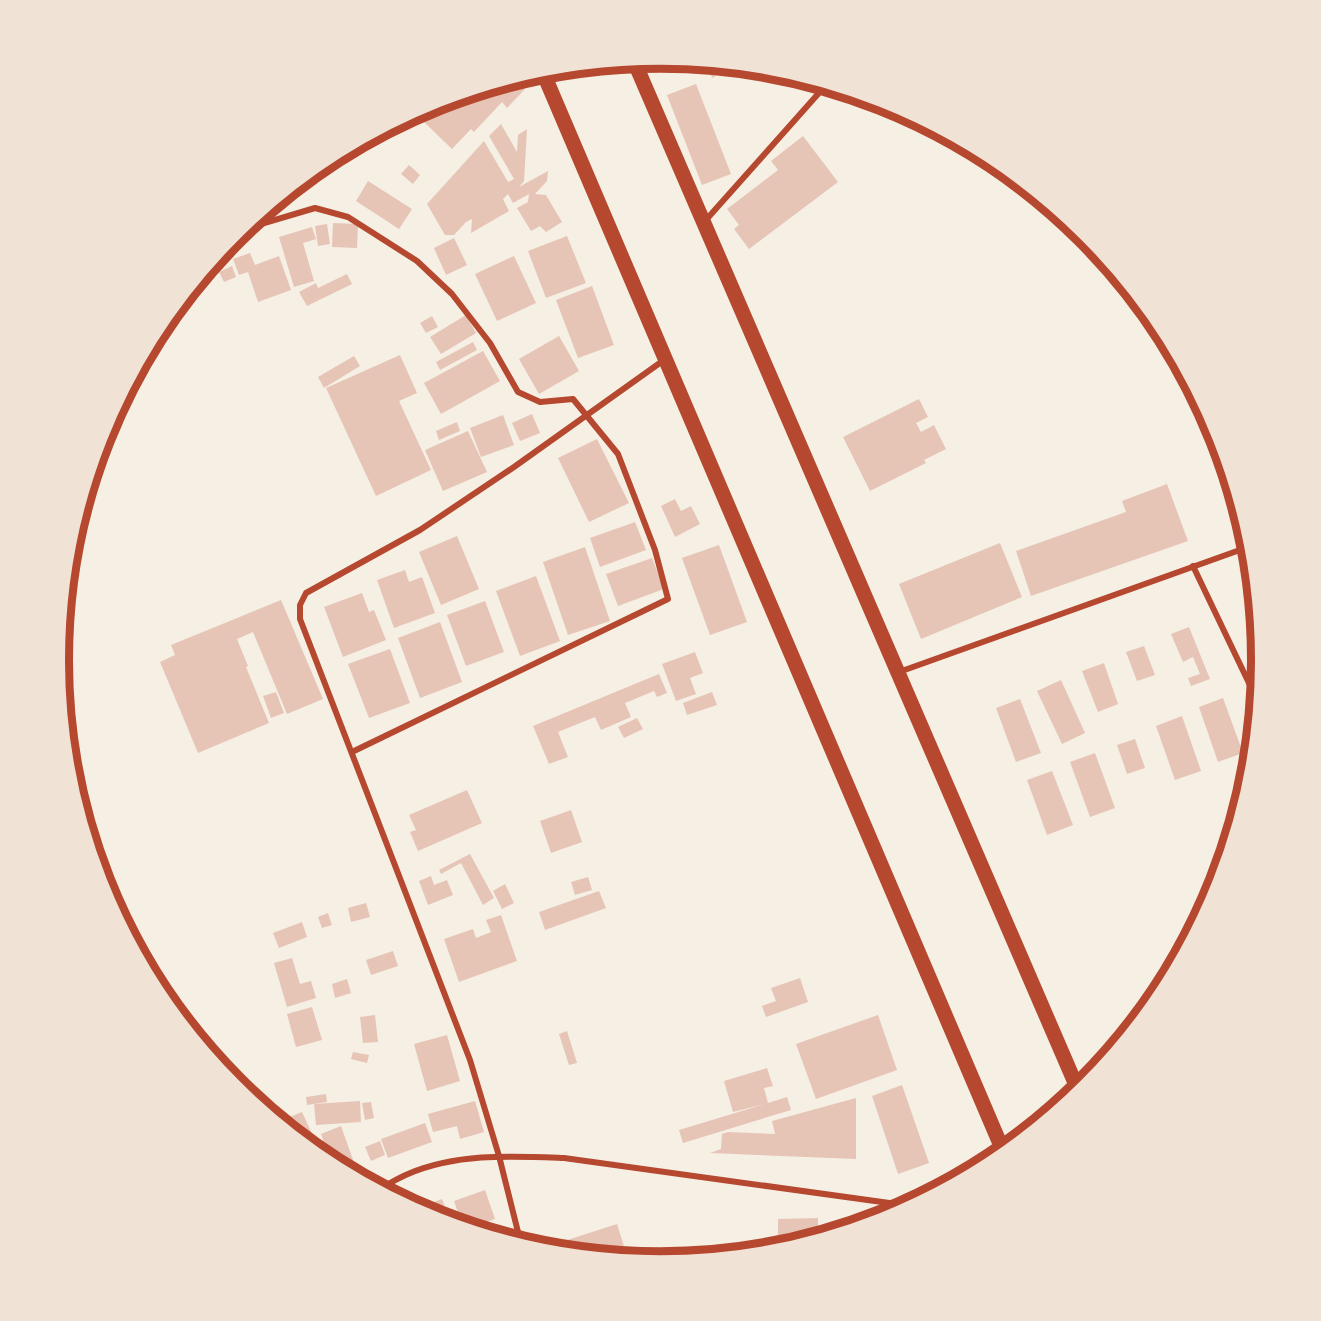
<svg xmlns="http://www.w3.org/2000/svg" width="1321" height="1321" viewBox="0 0 1321 1321" font-family="Quicksand,sans-serif">
  <style>
    .building { fill: #e6c5b7 }
    .lines { fill: none; stroke-linecap: round; stroke-linejoin: round }
    .minor { stroke: #b5482f; stroke-width: 6 }
    .primary { stroke: #b5482f; stroke-width: 15 }
    .rim { fill: none; stroke: #b5482f; stroke-width: 8 }
  </style>
  <rect width="100%" height="100%" fill="#f6efe4"/>
  <g class="building">
    <polygon points="699,62 710,63 727,65 713,78"/>
    <polygon points="515,79 525,89 507,108 502,102 474,132 471,129 452,149 424,122 446,99 472,92 469,94 476,101 491,86"/>
    <polygon points="696,84 731,174 702,185 667,95"/>
    <polygon points="413,113 415,115 397,133 390,126"/>
    <polygon points="501,124 517,152 518,135 527,129 524,181 519,187 548,171 547,181 535,194 546,195 562,222 546,232 540,226 531,231 517,208 528,202 529,194 513,203 508,194 503,199 509,211 471,233 472,219 466,222 454,235 445,235 427,204 484,141 508,182 514,179 489,136"/>
    <polygon points="803,136 838,182 749,249 734,229 739,225 727,209 778,170 771,161"/>
    <polygon points="409,165 420,175 413,184 401,174"/>
    <polygon points="368,181 412,209 399,229 356,201"/>
    <polygon points="333,223 358,224 357,248 332,247"/>
    <polygon points="327,224 330,244 318,246 315,226"/>
    <polygon points="312,227 316,239 303,243 314,281 294,287 279,237"/>
    <polygon points="567,236 586,283 546,298 528,251"/>
    <polygon points="454,238 467,265 446,275 434,248"/>
    <polygon points="250,253 255,265 279,256 291,290 258,302 248,272 239,275 233,259"/>
    <polygon points="514,256 536,303 497,321 475,274"/>
    <polygon points="232,266 236,277 224,282 219,272"/>
    <polygon points="347,274 352,284 307,306 299,292 316,283 318,288"/>
    <polygon points="592,286 614,345 578,358 556,300"/>
    <polygon points="466,315 476,333 441,354 430,337"/>
    <polygon points="432,316 438,327 426,333 420,323"/>
    <polygon points="559,336 579,371 539,394 519,359"/>
    <polygon points="473,342 477,350 440,370 436,362"/>
    <polygon points="483,351 500,381 441,414 424,383"/>
    <polygon points="400,355 417,393 399,401 431,470 376,496 326,388"/>
    <polygon points="354,356 360,366 324,388 318,377"/>
    <polygon points="919,399 928,417 916,423 921,432 934,425 946,449 924,460 926,463 870,491 843,437"/>
    <polygon points="532,414 540,433 520,441 512,423"/>
    <polygon points="503,415 514,445 481,457 470,428"/>
    <polygon points="457,422 460,431 439,440 436,431"/>
    <polygon points="468,431 487,472 443,491 425,450"/>
    <polygon points="597,439 629,503 589,522 558,458"/>
    <polygon points="1167,484 1188,541 1031,596 1016,551 1126,512 1122,501"/>
    <polygon points="675,499 681,511 691,506 700,524 675,537 661,506"/>
    <polygon points="635,522 646,550 600,567 590,538"/>
    <polygon points="457,536 479,589 441,605 419,552"/>
    <polygon points="1000,543 1022,597 921,639 899,584"/>
    <polygon points="719,545 747,622 710,635 682,558"/>
    <polygon points="585,547 610,621 568,635 543,562"/>
    <polygon points="652,558 664,589 618,606 606,574"/>
    <polygon points="405,570 409,582 422,577 435,613 394,628 377,580"/>
    <polygon points="536,576 560,641 520,656 496,591"/>
    <polygon points="362,593 369,612 374,610 386,640 343,657 324,607"/>
    <polygon points="281,600 323,699 287,714 253,632 237,639 248,666 246,667 269,723 198,753 160,662 175,655 171,645"/>
    <polygon points="485,601 504,652 466,666 447,615"/>
    <polygon points="440,622 462,682 420,698 398,638"/>
    <polygon points="1189,627 1210,679 1191,686 1188,678 1200,674 1193,657 1183,662 1171,634"/>
    <polygon points="1144,646 1155,675 1137,681 1126,652"/>
    <polygon points="390,649 410,703 369,718 348,664"/>
    <polygon points="695,652 703,673 690,678 696,694 676,701 662,664"/>
    <polygon points="1104,663 1118,704 1098,712 1082,671"/>
    <polygon points="659,674 667,693 657,697 654,691 625,703 631,717 601,730 595,717 558,732 568,757 549,764 533,726"/>
    <polygon points="1061,680 1085,733 1062,744 1037,691"/>
    <polygon points="276,692 284,713 271,718 263,696"/>
    <polygon points="712,692 717,705 687,715 683,703"/>
    <polygon points="1223,698 1243,753 1218,762 1199,707"/>
    <polygon points="1020,699 1041,753 1016,762 996,708"/>
    <polygon points="1182,716 1201,771 1175,780 1156,726"/>
    <polygon points="637,718 643,729 624,738 618,727"/>
    <polygon points="1135,739 1145,768 1127,774 1117,745"/>
    <polygon points="1095,753 1115,808 1090,817 1070,762"/>
    <polygon points="1052,771 1073,825 1047,835 1027,780"/>
    <polygon points="467,790 482,823 418,851 410,832 416,830 409,815"/>
    <polygon points="571,810 582,842 551,853 540,821"/>
    <polygon points="470,854 494,898 483,905 461,863 441,874 439,870"/>
    <polygon points="431,876 434,885 447,880 453,895 428,905 419,881"/>
    <polygon points="588,877 592,890 575,895 571,882"/>
    <polygon points="505,884 514,903 502,909 493,891"/>
    <polygon points="599,891 606,908 545,930 539,912"/>
    <polygon points="366,903 370,917 351,922 348,908"/>
    <polygon points="328,913 332,925 322,928 318,917"/>
    <polygon points="501,915 517,961 459,982 444,939 473,929 476,938 491,932 486,920"/>
    <polygon points="302,922 307,937 279,948 273,933"/>
    <polygon points="393,951 398,966 371,975 366,960"/>
    <polygon points="292,958 300,984 311,981 316,998 287,1007 274,963"/>
    <polygon points="800,978 808,1002 766,1017 762,1006 776,1001 771,988"/>
    <polygon points="347,979 351,993 335,998 332,984"/>
    <polygon points="312,1007 322,1040 296,1047 287,1014"/>
    <polygon points="375,1015 378,1042 363,1043 360,1017"/>
    <polygon points="878,1015 897,1070 816,1099 796,1044"/>
    <polygon points="567,1031 577,1063 569,1065 559,1034"/>
    <polygon points="447,1035 460,1081 427,1091 414,1044"/>
    <polygon points="353,1052 369,1055 367,1063 351,1059"/>
    <polygon points="767,1068 773,1086 764,1088 768,1103 787,1097 791,1110 683,1143 679,1130 765,1104 733,1112 724,1081"/>
    <polygon points="902,1085 929,1163 898,1174 872,1096"/>
    <polygon points="326,1094 327,1102 307,1105 306,1097"/>
    <polygon points="856,1098 856,1159 710,1153 721,1149 722,1134 728,1132 775,1134 772,1121"/>
    <polygon points="360,1101 361,1122 316,1125 314,1104"/>
    <polygon points="475,1101 484,1132 460,1139 457,1126 433,1132 428,1114"/>
    <polygon points="371,1102 374,1118 365,1120 362,1103"/>
    <polygon points="302,1112 313,1136 302,1141 291,1133 285,1119"/>
    <polygon points="425,1123 432,1142 388,1158 381,1139"/>
    <polygon points="341,1126 357,1171 350,1174 326,1161 304,1143 317,1137 323,1153 327,1151 321,1134"/>
    <polygon points="380,1141 385,1155 371,1161 365,1147"/>
    <polygon points="485,1190 495,1219 468,1228 463,1227 454,1201"/>
    <polygon points="442,1199 451,1223 430,1217 416,1209"/>
    <polygon points="818,1218 818,1239 803,1243 778,1244 778,1219"/>
    <polygon points="617,1224 628,1259 564,1253 561,1242"/>
    <polygon points="499,1226 504,1239 483,1233"/>
  </g>
  <g class="lines">
    <g class="minor">
      <polyline points="705,221 826,85"/>
      <polyline points="241,230 315,208 348,217 417,261 452,294 490,343 518,392 540,402 573,399 618,454 655,550 668,599 352,752"/>
      <polyline points="1193,566 1258,702"/>
      <polyline points="899,672 1251,546"/>
      <path d="M379,1189C389,1184 398,1178 408,1174C457,1153 511,1156 564,1158L911,1206"/>
      <polyline points="521,1244 499,1156 470,1060 300,619 300,605 306,593 420,530 514,467 664,360"/>
    </g>
    <g class="primary">
      <polyline points="634,61 1079,1092"/>
      <polyline points="542,70 1004,1153"/>
    </g>
  </g>
  <path d="M0 0H1321V1321H0ZM69 660a591 591 0 1 1 1182 0a591 591 0 1 1-1182 0Z" fill="#f1e2d6" fill-rule="evenodd"/>
  <path class="rim" d="M69 660a591 591 0 1 1 1182 0a591 591 0 1 1-1182 0Z"/>
</svg>
